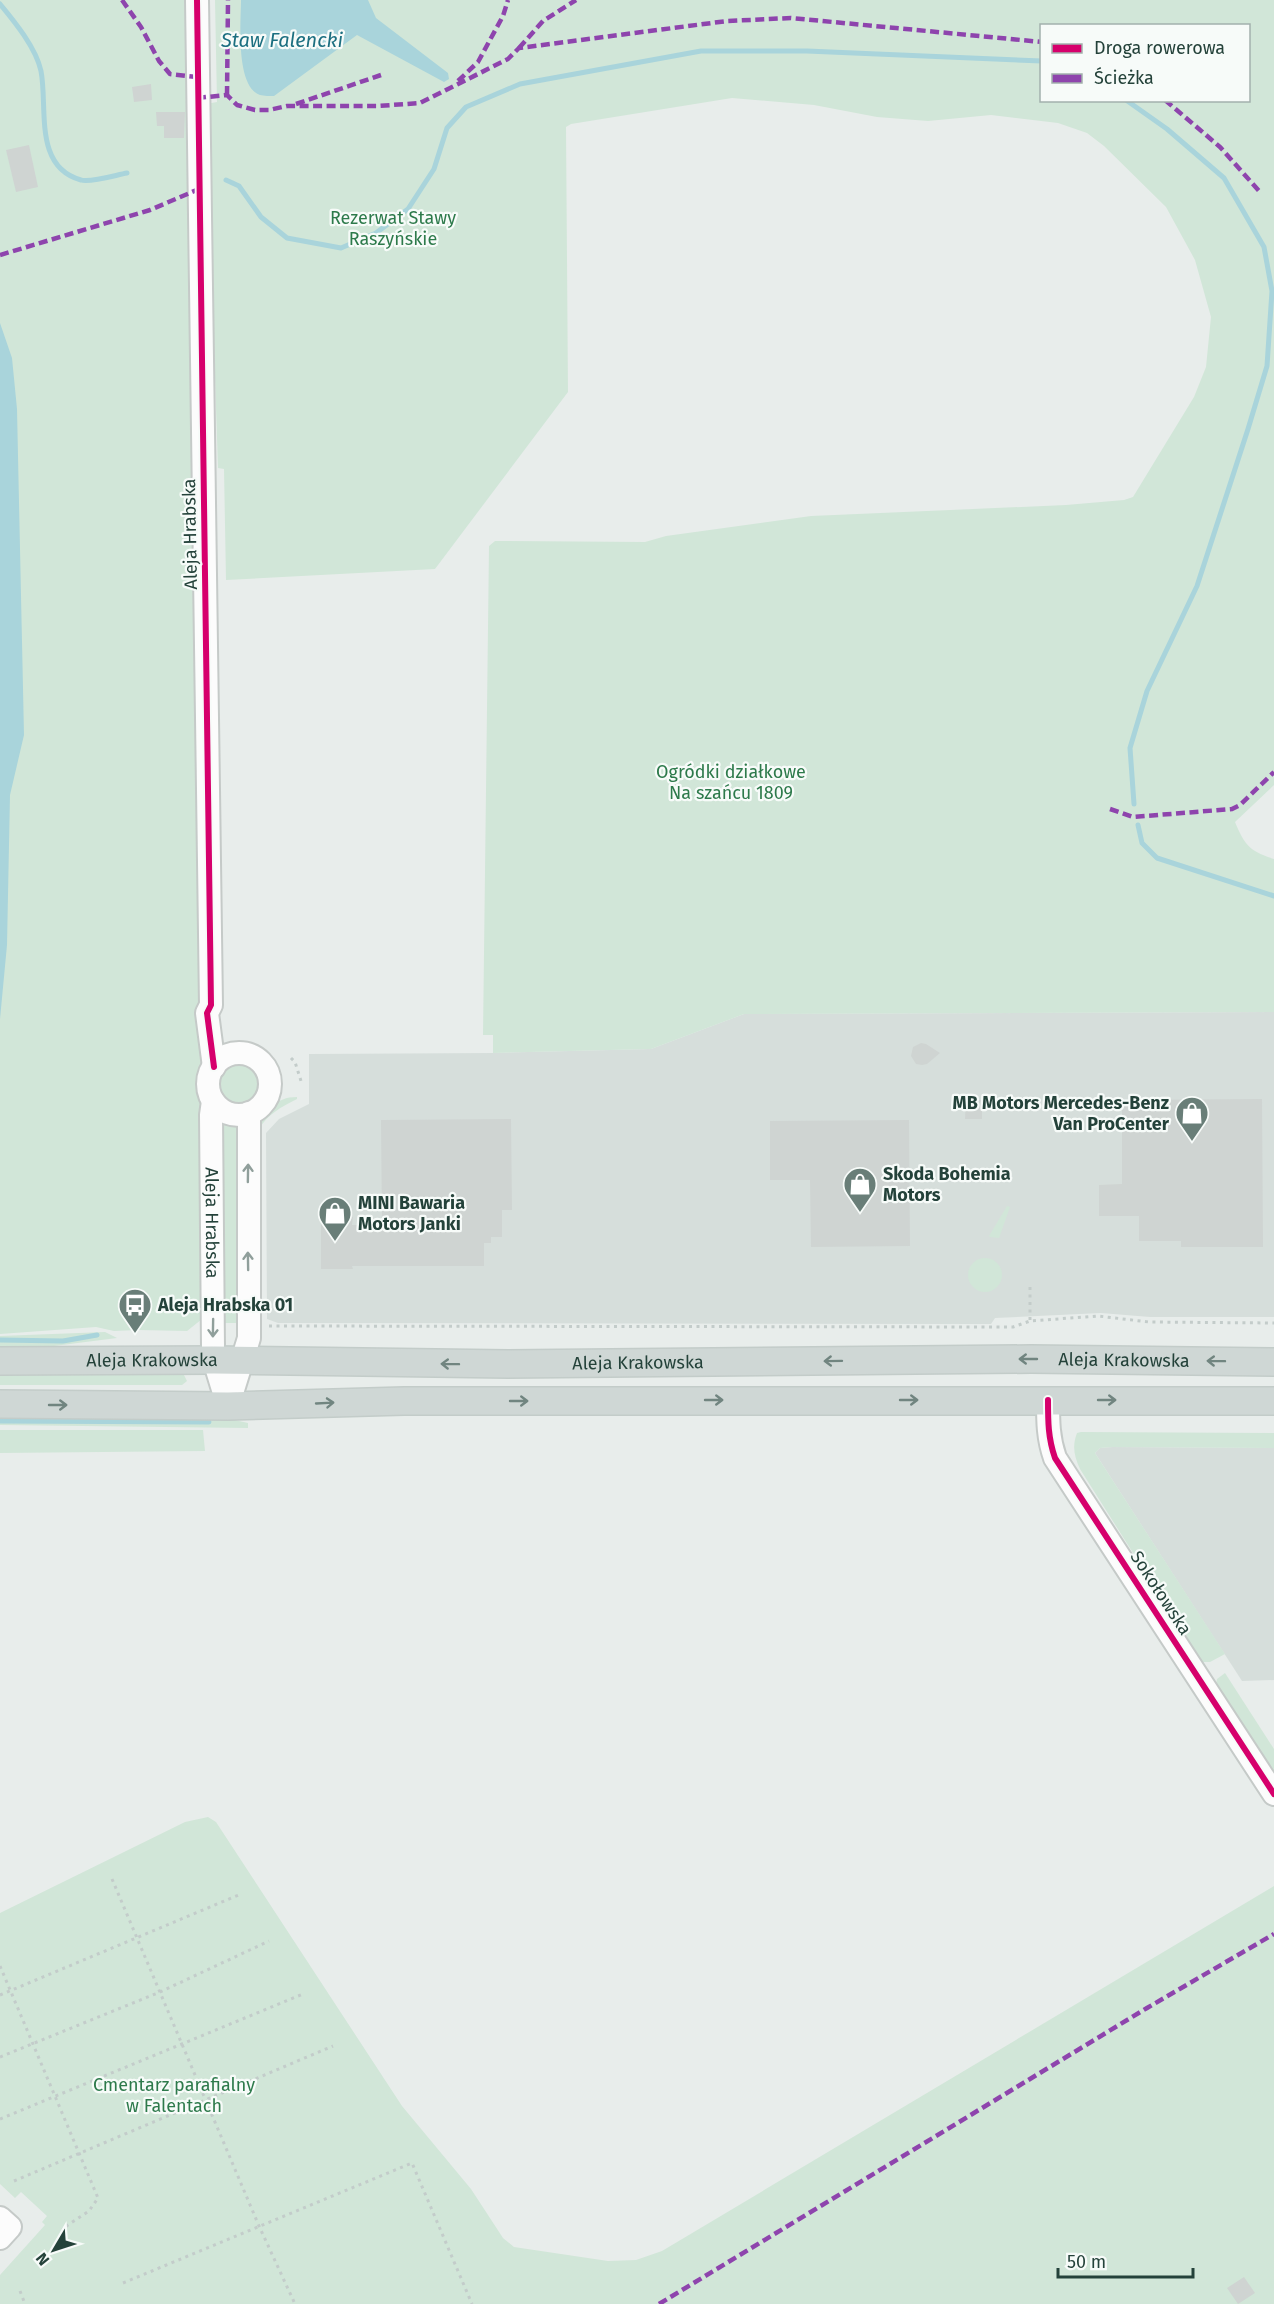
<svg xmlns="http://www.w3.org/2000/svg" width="1274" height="2304" viewBox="0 0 1274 2304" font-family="'Fira Sans',sans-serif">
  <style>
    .built { fill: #d6dedb }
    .green { fill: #d1e6d8; fill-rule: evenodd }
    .water { fill: #a9d4db }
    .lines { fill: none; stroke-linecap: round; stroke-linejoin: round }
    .stream { stroke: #a9d4db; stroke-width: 5 }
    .building { fill: #cfd4d2 }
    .minor-casing { stroke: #c5cac8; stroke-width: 26 }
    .major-casing { stroke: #c3ccc9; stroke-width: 30 }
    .path { stroke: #c3ccca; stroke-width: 3; stroke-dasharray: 3 4.5; stroke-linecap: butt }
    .minor { stroke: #fcfcfc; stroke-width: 22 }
    .major { stroke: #cfd7d5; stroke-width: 27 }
    .quiet { stroke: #8e44ad; stroke-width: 4.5; stroke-dasharray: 9 4.5; stroke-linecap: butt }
    .cycleway-casing { stroke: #f7fbf9; stroke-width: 10 }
    .cycleway { stroke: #d6006c; stroke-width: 6 }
    .oneway { stroke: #909f9b }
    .oneway2 { stroke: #718580 }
    .labels { text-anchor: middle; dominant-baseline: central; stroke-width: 4.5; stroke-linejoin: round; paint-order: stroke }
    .park-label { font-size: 18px; fill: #2d7a4b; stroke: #f7fbf9 }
    .street-label { font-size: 18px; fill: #24423a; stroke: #f7fbf9 }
    .poi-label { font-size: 18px; font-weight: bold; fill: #24423a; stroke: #f7fbf9; text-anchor: start }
    .water-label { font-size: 20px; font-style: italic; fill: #1c6f80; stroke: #f7fbf9 }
  </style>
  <rect width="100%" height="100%" fill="#e8edeb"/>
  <g class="built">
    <polygon points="1274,1012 1274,1317 1150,1317 1101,1313 995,1318 991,1324 278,1323 267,1319 266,1133 279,1119 309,1104 309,1054 493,1053 651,1049 744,1014"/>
    <polygon points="1112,1447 1274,1448 1274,1680 1242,1681 1095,1453 1100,1448"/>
  </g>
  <g class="green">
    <polygon points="0,0 189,0 188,175 191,215 204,1209 202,1319 187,1331 138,1330 114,1331 96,1327 0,1334"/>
    <path d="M215,0H1274V785L1235,822C1245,846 1250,851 1274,859V1012L744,1014L651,1049L493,1053V1035H483L489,546L495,541L645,542L666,536L811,516L1066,505L1124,500L1133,497L1194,397L1206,367L1211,317L1195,260L1166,207L1104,146L1087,133L1058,123L991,115L928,121L877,117L814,105L732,98L571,124L566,127L568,392L435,569L226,580L224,469L218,468L206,104L217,102ZM1042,26H1248V100H1042Z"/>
    <circle cx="239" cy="1085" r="20"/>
    <path d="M297,1097V1099C281,1107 268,1114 259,1129V1120L267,1110H272L271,1107C279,1100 286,1097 297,1097Z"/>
    <polygon points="221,1115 241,1121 241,1323 222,1323"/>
    <polygon points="1007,1206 1010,1207 999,1238 990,1237 989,1236"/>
    <circle cx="985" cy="1275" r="17"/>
    <polygon points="105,1332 117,1338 54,1346 0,1346 0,1336"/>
    <polygon points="0,1375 184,1375 187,1381 182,1385 0,1385"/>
    <polygon points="0,1418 230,1419 248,1423 248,1428 0,1425"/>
    <polygon points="0,1430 203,1430 205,1451 0,1453"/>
    <path d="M1081,1432L1274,1433V1448L1112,1447L1100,1448L1095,1453L1225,1654L1210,1662H1202L1080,1469C1074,1456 1072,1446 1077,1433Z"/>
    <polygon points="1225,1673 1274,1749 1274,1775 1216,1684 1217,1679"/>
    <polygon points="208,1817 216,1822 402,2106 471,2189 503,2238 514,2247 608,2261 636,2260 662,2251 1274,1886 1274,2304 0,2304 0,2275 45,2225 42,2222 47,2216 21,2192 15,2198 0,2184 0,1913 185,1822"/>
  </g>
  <g class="water">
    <path d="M241,0H368L376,18L448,73L449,79L444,82L357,35L274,96C270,96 264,96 260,95C235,86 241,21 241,0Z"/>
    <polygon points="0,323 12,358 17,409 24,735 10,795 7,945 0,1019"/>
  </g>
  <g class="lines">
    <g class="stream">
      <path d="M0,4C15,22 36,48 41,71C48,107 33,167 81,180C90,183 116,175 127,173"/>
      <polyline points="1126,100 1167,129 1224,178 1264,247 1272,291 1267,366 1248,429 1197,586 1147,691 1130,748 1134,804"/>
      <polyline points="226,180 239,186 261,217 287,238 341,248 376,233 408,209 434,169 447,128 466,107 520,84 701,51 807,51 1042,61"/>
      <polyline points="1138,825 1142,843 1157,858 1274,896"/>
      <polyline points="0,1340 63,1341 97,1335"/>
      <polyline points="0,1421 209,1422"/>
    </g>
  </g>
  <g class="building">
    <polygon points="151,84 152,100 134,102 132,87"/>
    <polygon points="156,112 185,112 184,138 164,138 164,126 157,126"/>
    <polygon points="29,145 38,187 16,192 6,150"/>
    <polygon points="921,1043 926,1044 940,1053 927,1064 922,1065 916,1064 911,1056 913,1047"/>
    <polygon points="1262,1099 1263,1247 1181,1247 1181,1241 1139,1241 1139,1216 1099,1216 1099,1185 1122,1184 1122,1100"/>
    <polygon points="966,1100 982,1100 982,1119 965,1119"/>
    <polygon points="511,1119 512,1210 502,1210 502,1237 491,1237 491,1243 484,1243 484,1266 352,1266 353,1269 321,1269 321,1217 353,1217 352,1225 382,1225 381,1120"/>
    <polygon points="909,1120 910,1246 811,1247 810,1180 770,1180 770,1121"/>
    <polygon points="1244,2277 1255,2293 1238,2304 1227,2288"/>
  </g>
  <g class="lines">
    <defs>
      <g id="minor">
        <polyline points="197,0 211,1005 207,1013 214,1067"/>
        <circle cx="239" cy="1084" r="31"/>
        <path id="s1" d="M213,1101L211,1115L213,1348L214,1360L228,1406"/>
        <path d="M1048,1400C1048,1421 1048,1438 1055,1458L1274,1794"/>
        <polyline points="228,1406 249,1338 249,1113"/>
        <polyline points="0,2218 10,2227 0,2238"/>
      </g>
      <g id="major">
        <path id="s2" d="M0,1361L214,1360L508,1364L1031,1359L1274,1362"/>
        <polyline points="0,1404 228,1406 404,1401 1274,1401"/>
      </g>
    </defs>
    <use href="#minor" class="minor-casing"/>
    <use href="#major" class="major-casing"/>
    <g class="path">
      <polyline points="291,1058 295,1062 301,1081"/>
      <polyline points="1030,1287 1030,1321"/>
      <polyline points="269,1326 1013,1327 1030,1321 1098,1316 1149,1322 1274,1323"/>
      <polyline points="112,1879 259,2226 295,2304"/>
      <polyline points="0,1966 98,2198 89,2211 62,2229"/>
      <polyline points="0,1995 241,1894"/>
      <polyline points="0,2057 160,1992 269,1941"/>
      <polyline points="0,2119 303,1994"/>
      <polyline points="14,2181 333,2046"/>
      <polyline points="123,2283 412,2163 472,2304"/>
      <polyline points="20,2291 25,2304"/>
    </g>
    <use href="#minor" class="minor"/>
    <use href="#major" class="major"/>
    <g class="quiet">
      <polyline points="122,0 141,27 159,61 170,74 197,77"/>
      <polyline points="519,48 543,21 576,0"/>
      <polyline points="458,81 478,62 503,16 508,0"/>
      <polyline points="227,95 228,0"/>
      <polyline points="197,98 227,95 237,105 255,110 269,110 287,106 378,106 420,103 508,59 519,48 727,21 791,18 1042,42"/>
      <polyline points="1165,100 1220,147 1260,192"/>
      <polyline points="296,104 381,75"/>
      <polyline points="0,255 150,210 199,189"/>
      <polyline points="1110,809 1133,817 1232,809 1240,805 1274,772"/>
      <polyline points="659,2304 1147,2008 1274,1934"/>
    </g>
    <defs>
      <g id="cycleway">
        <polyline points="197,0 211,1005 207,1013 214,1067"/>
        <path d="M1048,1400C1048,1421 1048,1438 1055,1458L1274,1794"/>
      </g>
    </defs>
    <use href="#cycleway" class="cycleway-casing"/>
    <use href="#cycleway" class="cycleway"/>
  </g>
  <defs><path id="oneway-shaft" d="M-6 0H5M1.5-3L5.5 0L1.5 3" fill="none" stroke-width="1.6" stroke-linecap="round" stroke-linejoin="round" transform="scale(1.5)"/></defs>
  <g class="oneway">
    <use href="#oneway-shaft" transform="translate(248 1173) rotate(-89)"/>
    <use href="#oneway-shaft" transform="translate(248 1261) rotate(-91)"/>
    <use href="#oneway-shaft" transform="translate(213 1328) rotate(91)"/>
  </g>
  <g class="oneway2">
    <use href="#oneway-shaft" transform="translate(1028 1359) rotate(-180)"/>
    <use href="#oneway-shaft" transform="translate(833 1361) rotate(179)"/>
    <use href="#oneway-shaft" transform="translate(1216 1361) rotate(-179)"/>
    <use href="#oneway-shaft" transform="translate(450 1364) rotate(-179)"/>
    <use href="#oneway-shaft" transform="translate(714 1400)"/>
    <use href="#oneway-shaft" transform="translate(909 1400)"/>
    <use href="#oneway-shaft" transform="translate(1107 1400)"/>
    <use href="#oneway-shaft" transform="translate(519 1401)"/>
    <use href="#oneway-shaft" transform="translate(325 1403) rotate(-3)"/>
    <use href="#oneway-shaft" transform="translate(58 1405)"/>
  </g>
  <defs>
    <symbol id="shop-pin" viewBox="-11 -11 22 30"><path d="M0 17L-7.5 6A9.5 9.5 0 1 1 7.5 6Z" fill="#697e78" stroke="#f7fbf9"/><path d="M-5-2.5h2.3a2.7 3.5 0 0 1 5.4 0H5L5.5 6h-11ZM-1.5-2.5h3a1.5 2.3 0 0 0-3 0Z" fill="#fff"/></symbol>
    <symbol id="bus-pin" viewBox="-11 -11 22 30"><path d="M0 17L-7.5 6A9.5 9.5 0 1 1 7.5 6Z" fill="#697e78" stroke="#f7fbf9"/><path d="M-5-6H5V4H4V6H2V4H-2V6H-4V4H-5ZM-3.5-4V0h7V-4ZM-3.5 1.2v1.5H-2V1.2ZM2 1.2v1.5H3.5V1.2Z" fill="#fff"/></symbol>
  </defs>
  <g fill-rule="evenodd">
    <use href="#shop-pin" x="1173" y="1094" width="38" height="52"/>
    <use href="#shop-pin" x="841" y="1165" width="38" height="52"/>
    <use href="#shop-pin" x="316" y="1194" width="38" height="52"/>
    <use href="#bus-pin" x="116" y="1286" width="38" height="52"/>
  </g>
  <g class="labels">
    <g class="park-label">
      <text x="393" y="218">Rezerwat Stawy<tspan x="393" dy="21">Raszyńskie</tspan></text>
      <text x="731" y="772">Ogródki działkowe<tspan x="731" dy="21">Na szańcu 1809</tspan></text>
      <text x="174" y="2085">Cmentarz parafialny<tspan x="174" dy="21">w Falentach</tspan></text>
    </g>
    <g class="street-label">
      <text transform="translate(190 534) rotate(-91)">Aleja Hrabska</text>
      <text stroke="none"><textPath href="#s1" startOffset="122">Aleja Hrabska</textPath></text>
      <text stroke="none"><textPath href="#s2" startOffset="152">Aleja Krakowska</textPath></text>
      <text stroke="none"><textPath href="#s2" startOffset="1124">Aleja Krakowska</textPath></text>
      <text stroke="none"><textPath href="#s2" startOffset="638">Aleja Krakowska</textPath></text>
      <text transform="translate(1161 1593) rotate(57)">Sokołowska</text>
    </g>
    <g class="poi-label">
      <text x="1169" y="1103" text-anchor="end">MB Motors Mercedes-Benz<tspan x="1169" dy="21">Van ProCenter</tspan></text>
      <text x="883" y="1174">Skoda Bohemia<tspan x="883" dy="21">Motors</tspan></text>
      <text x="358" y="1203">MINI Bawaria<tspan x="358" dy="21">Motors Janki</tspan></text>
      <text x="158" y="1305">Aleja Hrabska 01</text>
    </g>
    <g class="water-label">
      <text x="282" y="40">Staw Falencki</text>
    </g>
  </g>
  <rect x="1040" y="24" width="210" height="78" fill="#f7fbf9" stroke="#a3b1ad" stroke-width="1.5"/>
  <rect x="1052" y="44" width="30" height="9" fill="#d6006c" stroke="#a3b1ad" stroke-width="1.5"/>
  <text x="1094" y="54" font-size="18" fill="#24423a">Droga rowerowa</text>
  <rect x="1052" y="74" width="30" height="9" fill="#8e44ad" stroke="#a3b1ad" stroke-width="1.5"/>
  <text x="1094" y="84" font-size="18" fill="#24423a">Ścieżka</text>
  <g transform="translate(54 2250) rotate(231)" stroke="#f7fbf9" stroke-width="4.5" paint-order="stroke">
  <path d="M0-4.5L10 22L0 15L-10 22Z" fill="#24423a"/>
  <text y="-9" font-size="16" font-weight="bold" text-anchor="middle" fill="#24423a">N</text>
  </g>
  <path d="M1058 2268v9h135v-9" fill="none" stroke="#24423a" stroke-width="3"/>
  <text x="1067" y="2268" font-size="18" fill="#24423a" stroke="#f7fbf9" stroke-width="4.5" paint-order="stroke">50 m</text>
</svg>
